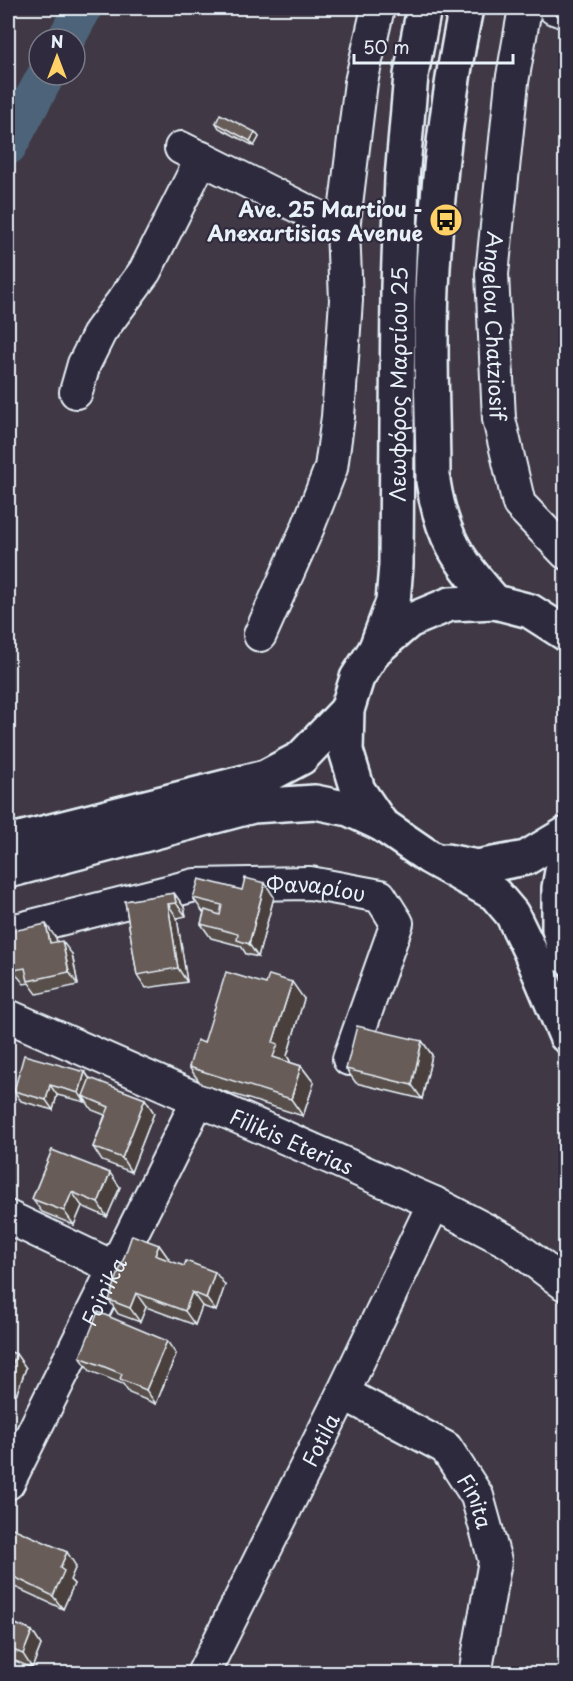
<svg xmlns="http://www.w3.org/2000/svg" width="573" height="1681" viewBox="0 0 573 1681" font-family="'Playpen Sans',sans-serif">
  <style>
    .lines { fill: none; stroke-linecap: round; stroke-linejoin: round }
    .river { stroke: #4d6379; stroke-width: 38 }
    .minor-casing { stroke: #e8f1f8; stroke-width: 36 }
    .major-casing { stroke: #e8f1f8; stroke-width: 38 }
    .minor { stroke: #2f2a3d; stroke-width: 32 }
    .major { stroke: #2f2a3d; stroke-width: 33 }
    .wall { fill: #594f4c; stroke: #e8f1f8; stroke-width: 1.5 }
    .shaded-wall { fill: #49403e; stroke: #e8f1f8; stroke-width: 1.5 }
    .building { fill: #685c58; stroke: #e8f1f8; stroke-width: 1.5 }
    .labels { text-anchor: middle; dominant-baseline: central; stroke-width: 4.5; stroke-linejoin: round; paint-order: stroke }
    .poi-label { font-size: 21px; font-weight: bold; fill: #e8f1f8; stroke: #2f2a3d; text-anchor: end }
    .street-label { font-size: 21px; fill: #e8f1f8; stroke: #2f2a3d }
  </style>
  <rect width="100%" height="100%" fill="#403945"/>
  <filter id="ink" filterUnits="userSpaceOnUse"><feTurbulence type="fractalNoise" baseFrequency=".0167" numOctaves="2"/><feDisplacementMap in="SourceGraphic" scale="12" xChannelSelector="R" yChannelSelector="G"/><feConvolveMatrix kernelMatrix="1 2 1 2 8 2 1 2 1" color-interpolation-filters="sRGB"/></filter>
  <g filter="url(#ink)">
    <g class="lines">
      <g class="river">
        <polyline points="66,39 83,8"/>
        <polyline points="8,146 46,75"/>
      </g>
      <defs>
        <g id="minor">
          <path id="s1" d="M525,8L512,82L492,274L499,419L519,504L566,553"/>
          <polyline points="554,8 566,12"/>
          <polyline points="181,148 343,229"/>
          <polyline points="76,392 84,364 100,332 145,271 202,158"/>
          <polyline points="260,635 308,527 331,468 338,417 346,300 343,229 361,82 378,8"/>
          <path id="s2" d="M8,932L195,885L310,883L380,896L397,923L349,1059"/>
          <path id="s3" d="M8,1016L434,1203L509,1242L566,1285"/>
          <polyline points="8,1217 115,1268"/>
          <path id="s4" d="M343,1393L446,1448L477,1496L495,1561L475,1674"/>
          <path id="s5" d="M8,1483L199,1098"/>
          <path id="s6" d="M203,1674L343,1393L434,1203"/>
        </g>
        <g id="major">
          <path d="M466,8C447,99 436,195 432,289C429,353 433,418 433,481C442,539 458,559 495,602"/>
          <polyline points="566,634 530,611 495,602 450,604 409,621 375,650 357,678 347,710 346,751 358,790 381,824 429,857 495,894 512,914 530,951 566,1036"/>
          <path id="s7" d="M376,648L393,602L396,565L398,287L402,178L411,75L424,8"/>
          <polyline points="8,842 265,777 301,758 347,710"/>
          <polyline points="566,849 559,888 559,929 566,957"/>
          <polyline points="446,861 477,867 526,858 566,834"/>
          <polyline points="8,871 253,806 315,802 349,809 381,824"/>
        </g>
      </defs>
      <use href="#minor" class="minor-casing"/>
      <use href="#major" class="major-casing"/>
      <use href="#minor" class="minor"/>
      <use href="#major" class="major"/>
    </g>
    <g class="wall">
      <polygon points="216,123 255,132 259,137 254,146 219,128"/>
      <polygon points="242,890 274,897 258,957 246,954 241,946 211,938 201,924 204,912 203,912 193,898"/>
      <polygon points="174,893 184,907 186,916 177,918 187,982 146,988 137,975 125,901"/>
      <polygon points="8,932 56,938 57,942 72,954 78,985 37,994 29,983 24,984 15,973 8,974"/>
      <polygon points="304,999 287,1056 290,1061 289,1062 301,1066 314,1083 303,1116 201,1084 189,1067"/>
      <polygon points="422,1041 432,1055 422,1099 356,1083 346,1069"/>
      <polygon points="85,1072 90,1079 145,1099 154,1113 131,1172 102,1161 93,1147 105,1115 92,1110 86,1101 85,1102 57,1095 53,1110 21,1101 14,1091"/>
      <polygon points="52,1150 120,1187 107,1217 82,1206 74,1225 42,1212 32,1199"/>
      <polygon points="159,1245 169,1259 168,1260 225,1285 216,1311 202,1306 195,1325 146,1307 140,1322 118,1314 109,1300"/>
      <polygon points="8,1351 16,1354 26,1368 16,1395 8,1392"/>
      <polygon points="176,1354 156,1404 129,1393 123,1384 90,1371 80,1357"/>
      <polygon points="8,1526 76,1566 70,1580 74,1584 63,1609 8,1584"/>
      <polygon points="8,1621 32,1631 41,1645 32,1668 8,1658"/>
    </g>
    <g class="shaded-wall">
      <polygon points="255,132 259,137 254,146 250,141"/>
      <polygon points="265,883 274,897 258,957 249,944"/>
      <polygon points="174,893 184,907 186,916 176,903"/>
      <polygon points="168,904 177,918 187,982 178,968"/>
      <polygon points="46,924 56,938 60,957 50,943"/>
      <polygon points="62,941 72,954 78,985 69,972"/>
      <polygon points="292,982 304,999 287,1056 290,1061 285,1075 273,1057 273,1042"/>
      <polygon points="422,1041 432,1055 422,1099 412,1085"/>
      <polygon points="301,1066 314,1083 303,1116 291,1099"/>
      <polygon points="85,1072 91,1081 83,1096 86,1101 85,1102 79,1093"/>
      <polygon points="50,1085 57,1095 53,1110 46,1100"/>
      <polygon points="145,1099 154,1113 131,1172 122,1158"/>
      <polygon points="110,1173 120,1187 107,1217 98,1203"/>
      <polygon points="72,1192 82,1206 74,1225 64,1211"/>
      <polygon points="159,1245 169,1259 165,1269 155,1255"/>
      <polygon points="215,1272 225,1285 216,1311 206,1298"/>
      <polygon points="192,1292 202,1306 195,1325 185,1311"/>
      <polygon points="136,1293 146,1307 140,1322 130,1308"/>
      <polygon points="167,1341 176,1354 156,1404 146,1390"/>
      <polygon points="16,1354 26,1368 16,1395 8,1383 8,1378"/>
      <polygon points="67,1552 76,1566 70,1580 74,1584 63,1609 53,1596 60,1568"/>
      <polygon points="32,1631 41,1645 32,1668 23,1654"/>
    </g>
    <g class="building">
      <polygon points="220,114 255,132 250,141 216,123"/>
      <polygon points="245,878 265,883 249,944 237,940 238,934 201,924 205,910 220,915 222,905 193,898 199,879 242,890"/>
      <polygon points="174,893 176,903 168,904 178,968 137,975 125,901"/>
      <polygon points="46,924 50,943 62,941 69,972 28,981 25,968 14,970 11,958 8,958 8,932"/>
      <polygon points="226,972 266,984 269,975 292,982 273,1042 278,1044 273,1057 301,1066 291,1099 189,1067 197,1040 204,1043"/>
      <polygon points="357,1026 422,1041 412,1085 346,1069"/>
      <polygon points="24,1055 85,1072 79,1093 50,1085 46,1100 14,1091"/>
      <polygon points="90,1078 145,1099 122,1158 93,1147 109,1107 83,1096"/>
      <polygon points="52,1150 110,1173 98,1203 72,1192 64,1211 32,1199"/>
      <polygon points="132,1235 159,1245 155,1255 184,1266 186,1261 215,1272 206,1298 192,1292 185,1311 136,1293 130,1308 109,1300"/>
      <polygon points="98,1312 167,1341 146,1390 120,1379 122,1374 80,1357"/>
      <polygon points="8,1351 16,1354 8,1378"/>
      <polygon points="8,1526 67,1552 60,1568 64,1571 53,1596 8,1574"/>
      <polygon points="8,1621 32,1631 23,1654 8,1648"/>
    </g>
  </g>
  <defs>
    <symbol id="bus-disc" viewBox="-11 -11 22 22"><circle r="9.5" fill="#ffd166" stroke="#2f2a3d"/><path d="M-5-6H5V4H4V6H2V4H-2V6H-4V4H-5ZM-3.5-4V0h7V-4ZM-3.5 1.2v1.5H-2V1.2ZM2 1.2v1.5H3.5V1.2Z" fill="#111"/></symbol>
  </defs>
  <g fill-rule="evenodd">
    <use href="#bus-disc" x="427" y="201" width="38" height="38"/>
  </g>
  <g class="labels">
    <g class="poi-label">
      <text x="423" y="208">Ave. 25 Martiou -<tspan x="423" dy="24">Anexartisias Avenue</tspan></text>
    </g>
    <g class="street-label">
      <text stroke="none"><textPath href="#s1" startOffset="320">Angelou Chatziosif</textPath></text>
      <text stroke="none"><textPath href="#s7" startOffset="267">Λεωφόρος Μαρτίου 25</textPath></text>
      <text stroke="none"><textPath href="#s2" startOffset="314">Φαναρίου</textPath></text>
      <text stroke="none"><textPath href="#s3" startOffset="310">Filikis Eterias</textPath></text>
      <text stroke="none"><textPath href="#s5" startOffset="214">Foinika</textPath></text>
      <text stroke="none"><textPath href="#s6" startOffset="262">Fotila</textPath></text>
      <text stroke="none"><textPath href="#s4" startOffset="178">Finita</textPath></text>
    </g>
  </g>
  <rect width="573" height="1681" fill="none" stroke="#2f2a3d" stroke-width="30"/>
  <rect x="15" y="15" width="543" height="1651" fill="none" stroke="#e8f1f8" stroke-width="2" filter="url(#ink)"/>
  <g transform="translate(57 57)"><circle r="28" fill="#2f2a3d" stroke="#797a88" stroke-width="1.5"/>
  <path d="M0-4.5L10 22L0 15L-10 22Z" fill="#ffd166"/>
  <text y="-9" font-size="16" font-weight="bold" text-anchor="middle" fill="#e8f1f8">N</text>
  </g>
  <path d="M354 54v9h159v-9" fill="none" stroke="#e8f1f8" stroke-width="3"/>
  <text x="363" y="54" font-size="18" fill="#e8f1f8" stroke="#2f2a3d" stroke-width="4.5" paint-order="stroke">50 m</text>
</svg>
